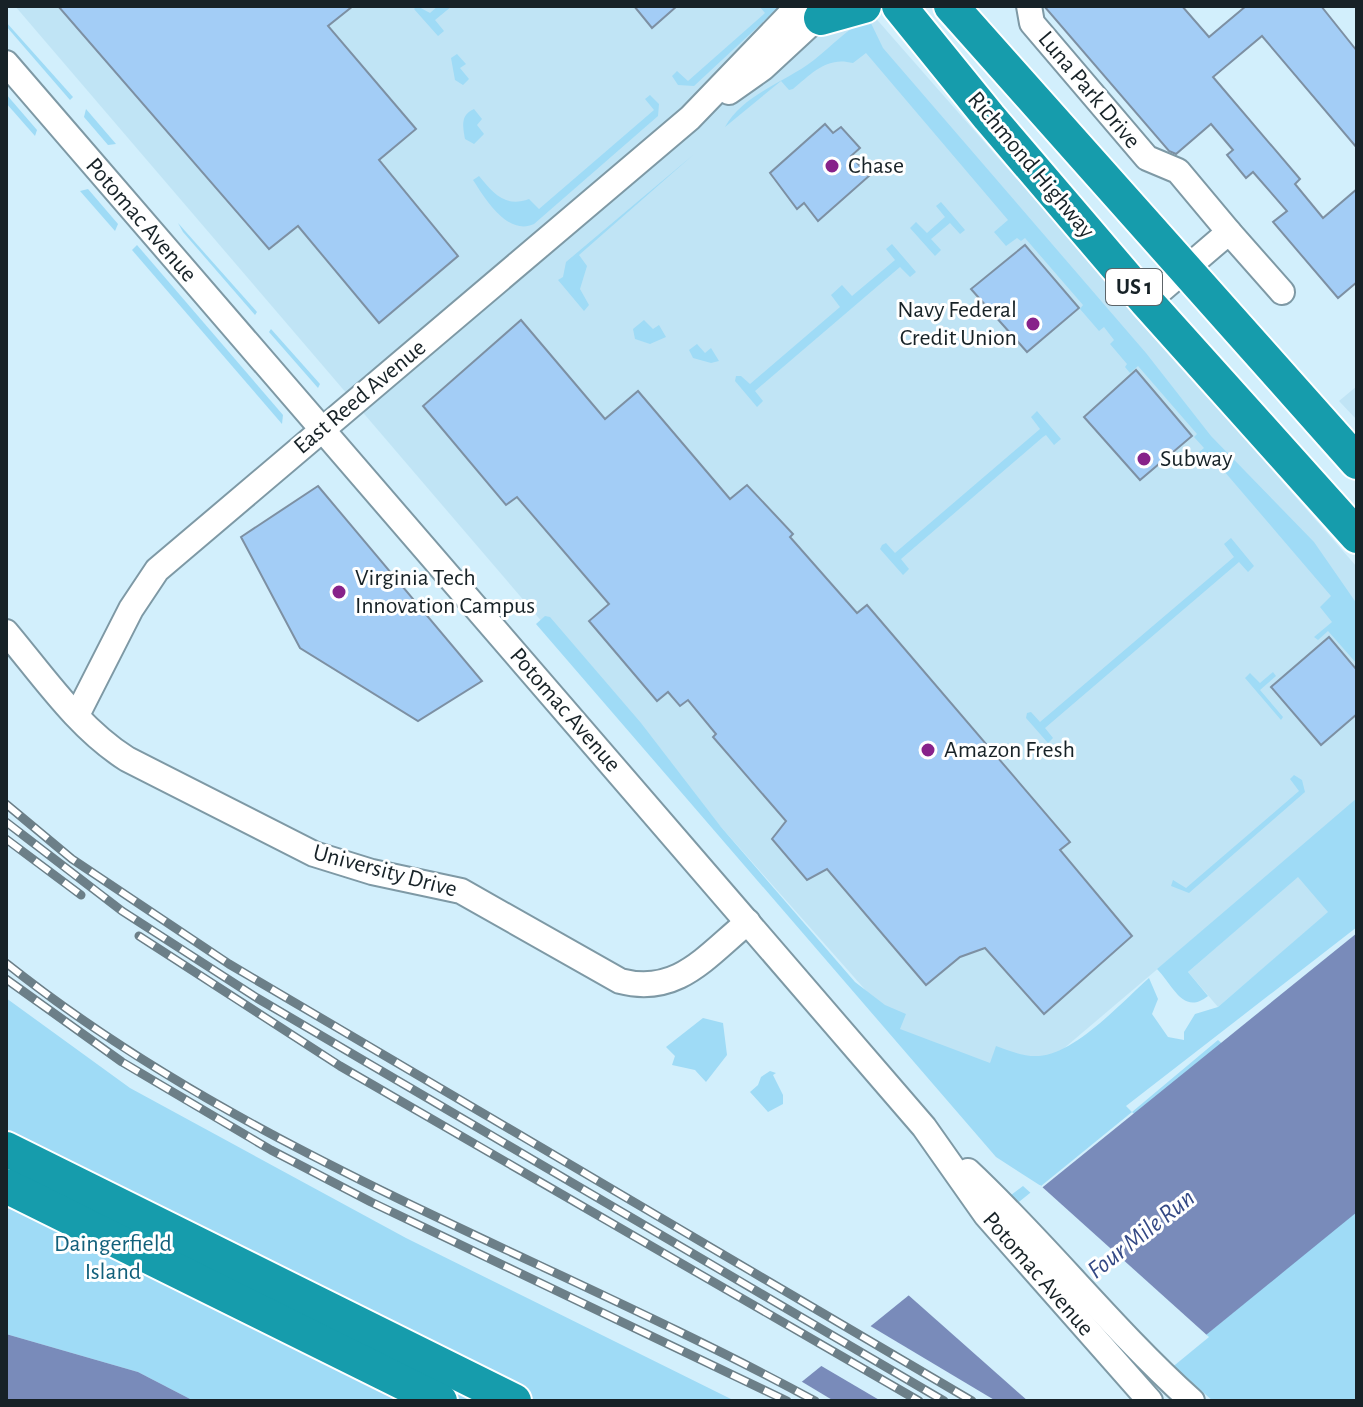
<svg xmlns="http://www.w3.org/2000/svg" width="1363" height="1407" viewBox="0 0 1363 1407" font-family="'Alegreya Sans',sans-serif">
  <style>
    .built { fill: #c0e4f5 }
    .green { fill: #9fdbf6 }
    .water { fill: #798bba }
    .pier { fill: #d2effc }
    .building { fill: #a3cdf6; stroke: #7d90a3; stroke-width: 2 }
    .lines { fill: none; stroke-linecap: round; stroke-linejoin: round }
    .minor-casing { stroke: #7e99a5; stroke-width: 28 }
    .highway-casing { stroke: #fff; stroke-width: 38 }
    .minor { stroke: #fff; stroke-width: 24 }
    .highway { stroke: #169cac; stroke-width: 34 }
    .rail-casing { stroke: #6c7f88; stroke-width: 9 }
    .rail { stroke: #fff; stroke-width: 6; stroke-dasharray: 18; stroke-linecap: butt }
    .poi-dot { fill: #87228a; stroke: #fff; stroke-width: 3 }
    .labels { text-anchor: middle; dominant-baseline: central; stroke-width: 6; stroke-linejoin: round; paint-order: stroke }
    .shield { fill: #fff; stroke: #5d6468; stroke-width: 2 }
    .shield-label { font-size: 22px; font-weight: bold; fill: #172227 }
    .street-label { font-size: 24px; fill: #172227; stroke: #fff }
    .poi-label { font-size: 24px; fill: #172227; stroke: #fff; text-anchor: start }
    .park-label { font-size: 24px; fill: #12607b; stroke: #fff }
    .water-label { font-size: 26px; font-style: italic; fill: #344985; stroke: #fff }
  </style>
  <rect width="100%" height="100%" fill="#d2effc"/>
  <g class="built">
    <polygon points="15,6 865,6 1357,567 1357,800 1010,1094 939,1073 627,721"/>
    <polygon points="1357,386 1357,420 1339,401"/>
    <polygon points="1298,876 1329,912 1218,1007 1188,972"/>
  </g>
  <g class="green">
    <polygon points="417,6 430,13 438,6 452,6 435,20 444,31 438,36 414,9"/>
    <polygon points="759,6 780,6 694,86 678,85 672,76 677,71 688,81 765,13"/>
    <path d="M869,19L883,48L1146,353L1211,436L1314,542L1357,604V664L1328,631L1318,640L1314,637L1332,622L1320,607L1331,596L1212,457L1198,468L1191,459L1204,448L1194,437L1197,434L1138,366L1130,373L1125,367L1127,364L1110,344L1114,340L1104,327L1099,331L1080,309L1083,305L1025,238L1021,241L1017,238L1006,246L994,232L1008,220L866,53L853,63C827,56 812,73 793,89L789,90L781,81L725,127C743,94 786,82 814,60C832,46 847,28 869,19Z"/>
    <polygon points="6,22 73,97 70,100 6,26"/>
    <polygon points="457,54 466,64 460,68 469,79 463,85 455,80 451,58"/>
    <polygon points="6,94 37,130 35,136 6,103"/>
    <path d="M650,95L659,104L658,116L534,224C508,236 486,200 473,180L479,176C493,193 505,208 529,199L539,209L654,110L645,99Z"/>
    <polygon points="86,109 116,144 108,145 84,117"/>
    <path d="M474,109L482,119L477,125L484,134L474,144L465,139C463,126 460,115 474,109Z"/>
    <polygon points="693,155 579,255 587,266 580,289 589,305 584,311 558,280 563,277 566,262"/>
    <polygon points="88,189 118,224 115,231 80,191"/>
    <polygon points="941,202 965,230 960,234 950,223 931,239 941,250 935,256 910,228 916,222 927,233 945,217 936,206"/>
    <polygon points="178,223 257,312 255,315 183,232"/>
    <polygon points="892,244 916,272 910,277 900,267 755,391 763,401 757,407 735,381 736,376 741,376 750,384 840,307 831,295 842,285 852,296 895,260 886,249"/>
    <polygon points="137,245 283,415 282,424 132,250"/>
    <polygon points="644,320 653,329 659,325 666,337 650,344 635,339 633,329"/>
    <polygon points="271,329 320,384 318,388 269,332"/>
    <polygon points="697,344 705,353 711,348 719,361 711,363 693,358 689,350"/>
    <polygon points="1037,411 1061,439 1054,445 1046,435 1043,437 901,559 909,569 903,575 880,549 882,545 886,543 895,553 1040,429 1031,417"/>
    <polygon points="1231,538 1254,566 1248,572 1239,562 1045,728 1053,738 1048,743 1026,718 1027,713 1031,712 1040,722 1234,557 1224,544"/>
    <path d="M545,616L550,617L641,723L721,827L855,982L885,1005L906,1014L900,1029L990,1063L996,1046C1010,1051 1024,1057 1039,1056C1075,1054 1122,1002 1149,978L1158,999L1152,1014L1168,1037L1184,1040V1032L1195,1014L1218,1007L1328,912L1298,877L1188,972L1208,996C1183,1016 1173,985 1157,969L1357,798V927L1126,1106L1132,1112L1218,1040L1357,1165V1401H1213C1140,1338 1074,1268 1011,1195L1023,1186L1196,1343L1294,1262L1132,1112L1041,1186L996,1157L536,624Z"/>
    <polygon points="1273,672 1276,676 1260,690 1283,717 1281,720 1245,678 1250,673 1260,683"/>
    <polygon points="1294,775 1302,780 1305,792 1189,893 1171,886 1173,880 1186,888 1299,791 1290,779"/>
    <polygon points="6,998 130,1088 406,1238 735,1401 194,1401 138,1372 6,1334"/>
    <polygon points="703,1018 723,1023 727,1055 706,1082 695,1070 672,1065 675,1056 666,1047"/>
    <polygon points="770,1071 776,1073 773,1075 783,1095 783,1104 768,1112 750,1092 758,1085 761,1077"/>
  </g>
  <g class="water">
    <polygon points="1357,933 1357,1212 1125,1401 778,1401"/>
    <polygon points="6,1334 138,1372 194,1401 6,1401"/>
  </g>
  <g class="pier">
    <polygon points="1040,1185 1209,1337 1131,1401 1028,1401 906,1293"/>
    <polygon points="867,1324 996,1401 881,1401 818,1364"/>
    <polygon points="799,1380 834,1401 774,1401"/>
  </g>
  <g class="building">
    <polygon points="58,6 353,6 328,26 416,129 379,160 458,256 379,323 298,226 269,249"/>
    <polygon points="634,6 677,6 652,28"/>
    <polygon points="1044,6 1182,6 1209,37 1246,6 1321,6 1357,51 1357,148 1262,36 1213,77 1300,179 1295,184 1323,218 1357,189 1357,282 1338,298 1273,222 1287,211 1253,172 1246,178 1227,155 1233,150 1211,124 1176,154 1169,151"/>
    <polygon points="825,124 833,133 841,127 860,148 851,156 869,176 818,221 804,203 797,209 770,173"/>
    <polygon points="1025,245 1079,308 1027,352 971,289"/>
    <polygon points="521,320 605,419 638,391 730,499 747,485 793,534 790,537 857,613 867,605 1070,842 1060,850 1132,936 1044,1014 985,948 960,957 926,985 827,869 807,880 772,839 786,821 713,737 716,734 688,700 680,706 668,692 657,701 589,621 609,604 517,497 506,505 423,406"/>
    <polygon points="1136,370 1192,436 1140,480 1084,417"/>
    <polygon points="318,486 482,681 418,721 300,648 241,537"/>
    <polygon points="1329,637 1357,670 1357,714 1321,745 1271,687"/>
  </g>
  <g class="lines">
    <defs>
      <g id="minor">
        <polyline points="1029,6 1032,23 1147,158 1178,171 1229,232"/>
        <polyline points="6,63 924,1127 986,1215 1150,1401"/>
        <polyline points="729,92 763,68 830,6"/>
        <polyline points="1147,302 1229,232 1282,292"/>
        <path d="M6,632C43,676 78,728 127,759L314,854L372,872L461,891L620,981C678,996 706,956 748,922"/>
        <polyline points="77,715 131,609 157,570 690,118 798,6"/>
        <path d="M968,1171C1046,1244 1112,1329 1192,1401"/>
      </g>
      <g id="highway">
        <polyline points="899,6 989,117 1147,302 1357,536"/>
        <polyline points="951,6 1357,462"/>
        <polyline points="821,18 864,6"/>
        <polyline points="6,1149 514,1401"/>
        <polyline points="6,1186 440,1401"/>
      </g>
    </defs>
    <use href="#minor" class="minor-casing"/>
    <use href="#highway" class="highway-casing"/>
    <use href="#minor" class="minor"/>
    <use href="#highway" class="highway"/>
    <defs>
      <g id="rail">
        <polyline points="6,804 72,859 229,964 972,1401"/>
        <polyline points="6,822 122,911 257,998 944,1401"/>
        <polyline points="6,839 81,895"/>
        <polyline points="139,936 340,1066 919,1401"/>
        <path d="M6,963C248,1156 546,1255 815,1401"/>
        <polyline points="6,979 122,1062 271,1150 371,1202 787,1401"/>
      </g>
    </defs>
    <use href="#rail" class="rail-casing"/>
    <use href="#rail" class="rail"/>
  </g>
  <g class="poi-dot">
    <circle cx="832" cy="166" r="8"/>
    <circle cx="1033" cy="324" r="8"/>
    <circle cx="1144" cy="459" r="8"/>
    <circle cx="339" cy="592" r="8"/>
    <circle cx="928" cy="750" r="8"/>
  </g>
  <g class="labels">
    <rect class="shield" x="1106" y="269" width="56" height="36" rx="6"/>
    <g class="shield-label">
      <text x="1134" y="287">US 1</text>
    </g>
    <g class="street-label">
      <text transform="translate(1089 90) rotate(50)">Luna Park Drive</text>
      <text transform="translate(1031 165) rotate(50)">Richmond Highway</text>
      <text transform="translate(141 220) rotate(49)">Potomac Avenue</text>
      <text transform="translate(360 397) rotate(-40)">East Reed Avenue</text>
      <text transform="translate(565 710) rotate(49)">Potomac Avenue</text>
      <text transform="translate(385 871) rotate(15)">University Drive</text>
      <text transform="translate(1038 1274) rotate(49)">Potomac Avenue</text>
    </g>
    <g class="poi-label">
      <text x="848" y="166">Chase</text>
      <text x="1017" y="310" text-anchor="end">Navy Federal<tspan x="1017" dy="28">Credit Union</tspan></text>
      <text x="1160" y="459">Subway</text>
      <text x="355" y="578">Virginia Tech<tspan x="355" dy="28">Innovation Campus</tspan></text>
      <text x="944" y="750">Amazon Fresh</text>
    </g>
    <g class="park-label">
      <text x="113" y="1244">Daingerfield<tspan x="113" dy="28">Island</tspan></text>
    </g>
    <g class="water-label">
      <text transform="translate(1141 1234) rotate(-38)">Four Mile Run</text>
    </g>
  </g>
  <rect width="1363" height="1407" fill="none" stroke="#172227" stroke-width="16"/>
</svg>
